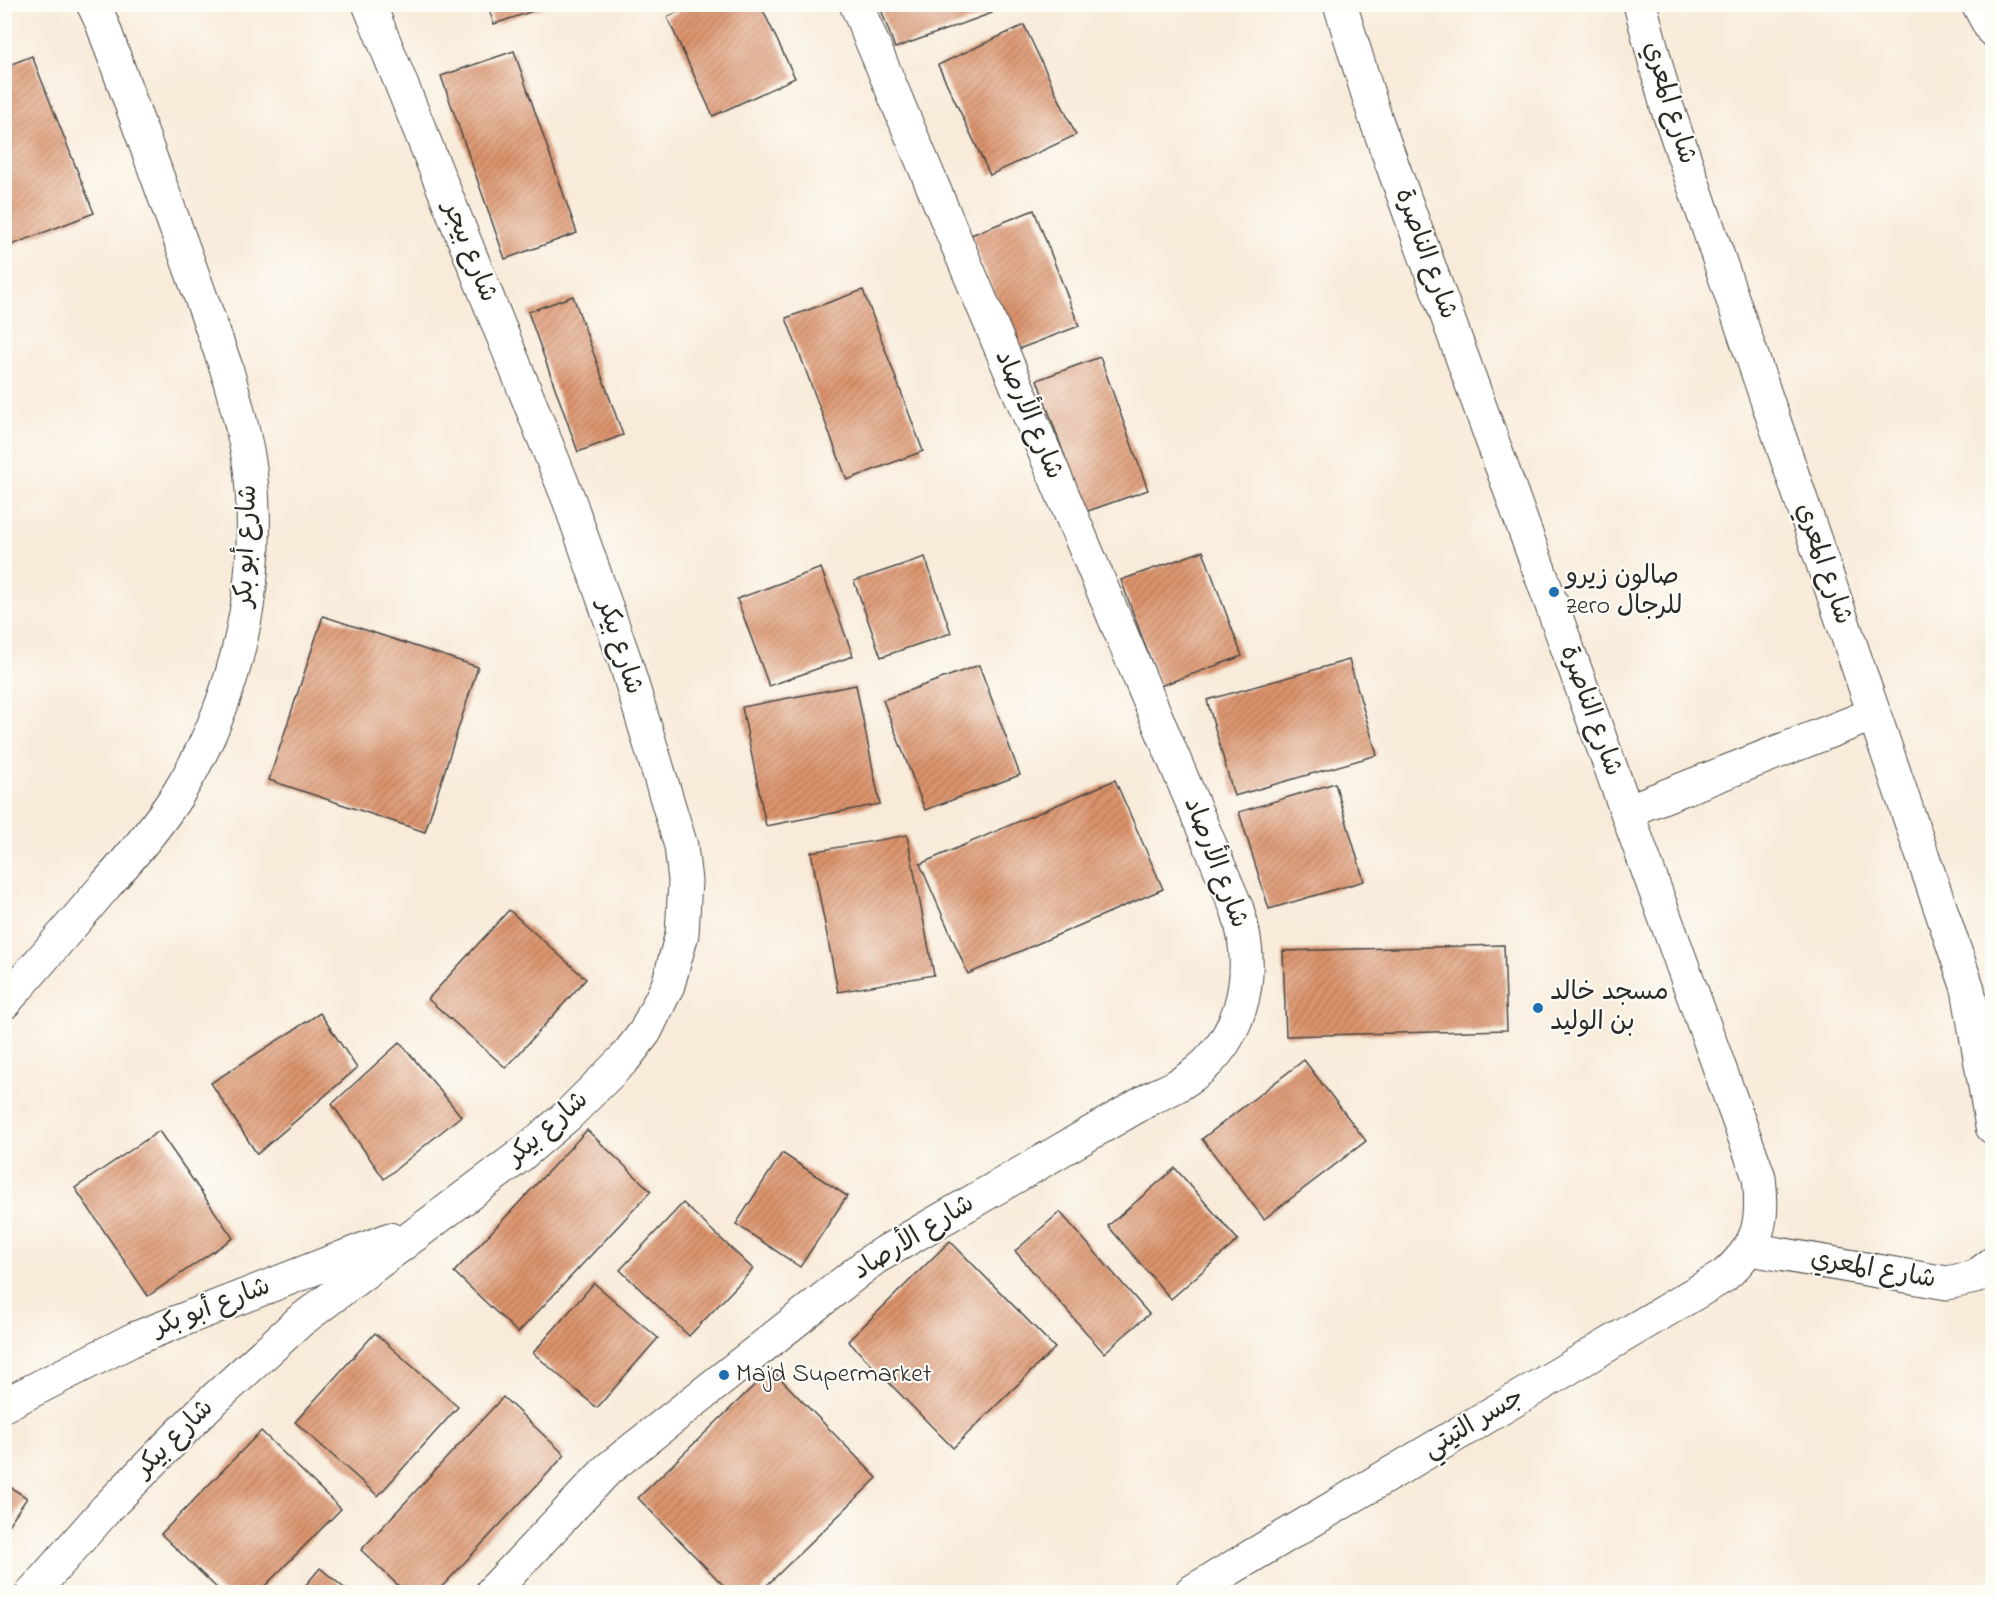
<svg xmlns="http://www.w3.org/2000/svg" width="1997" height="1597" viewBox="0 0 1997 1597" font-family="'Indie Flower','Playpen Sans Arabic',sans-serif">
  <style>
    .building { fill: url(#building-hatch) }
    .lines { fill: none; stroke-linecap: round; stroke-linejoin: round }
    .minor-casing { stroke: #4a4845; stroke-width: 35 }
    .minor { stroke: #fff; stroke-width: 33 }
    .poi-dot { fill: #1f6fb2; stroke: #fdfcf7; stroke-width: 2 }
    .labels { text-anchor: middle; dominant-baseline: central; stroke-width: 4.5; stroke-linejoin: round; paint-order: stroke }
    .street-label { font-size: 26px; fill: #2b2b2b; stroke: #fdfcf7 }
    .poi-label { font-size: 26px; fill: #2b2b2b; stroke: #fdfcf7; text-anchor: start }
  </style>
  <defs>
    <pattern id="building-hatch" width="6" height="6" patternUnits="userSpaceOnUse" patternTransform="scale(1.5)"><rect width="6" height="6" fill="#db936c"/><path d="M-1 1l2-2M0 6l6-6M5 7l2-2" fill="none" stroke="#b27859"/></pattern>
  </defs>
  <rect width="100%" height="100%" fill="#fdfcf7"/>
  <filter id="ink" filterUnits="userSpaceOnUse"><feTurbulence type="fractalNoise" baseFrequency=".0167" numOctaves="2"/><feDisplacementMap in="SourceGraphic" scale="12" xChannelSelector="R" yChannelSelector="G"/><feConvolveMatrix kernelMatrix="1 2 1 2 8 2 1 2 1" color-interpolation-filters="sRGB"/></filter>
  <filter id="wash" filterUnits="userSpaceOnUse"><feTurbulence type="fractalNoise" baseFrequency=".008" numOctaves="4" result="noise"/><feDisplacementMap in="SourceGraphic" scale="24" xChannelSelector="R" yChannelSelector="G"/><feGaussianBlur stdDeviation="1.35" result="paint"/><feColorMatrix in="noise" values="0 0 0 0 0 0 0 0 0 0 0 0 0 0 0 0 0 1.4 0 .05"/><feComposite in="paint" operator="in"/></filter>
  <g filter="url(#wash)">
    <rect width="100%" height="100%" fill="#f8ebd9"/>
    <g id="blocks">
      <g class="building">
        <polygon points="487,4 550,4 551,5 494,24"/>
        <polygon points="695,4 760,4 795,78 713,116 667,17"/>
        <polygon points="879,4 989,4 992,13 895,48"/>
        <polygon points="1024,25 1076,135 990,175 938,65"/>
        <polygon points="514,51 577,233 505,259 441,76"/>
        <polygon points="32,56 94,213 4,248 4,67"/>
        <polygon points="1034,210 1079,326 1016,350 971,235"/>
        <polygon points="863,290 923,451 847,480 786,318"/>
        <polygon points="573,296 623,435 578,452 528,312"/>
        <polygon points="1100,357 1148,490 1085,512 1037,380"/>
        <polygon points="1203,551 1242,656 1160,686 1121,580"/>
        <polygon points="925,557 951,633 881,657 854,581"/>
        <polygon points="821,568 853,656 769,686 737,599"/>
        <polygon points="323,616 478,667 425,832 269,780"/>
        <polygon points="1349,660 1377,755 1234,796 1207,700"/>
        <polygon points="979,665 1020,775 925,810 883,700"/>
        <polygon points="856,685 880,804 766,826 742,707"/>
        <polygon points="1115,780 1163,889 968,974 920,864"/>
        <polygon points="1335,783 1364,881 1269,909 1239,812"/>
        <polygon points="907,835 934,975 838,992 811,852"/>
        <polygon points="509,910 586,979 506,1068 428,999"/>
        <polygon points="1504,945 1507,1030 1286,1036 1283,951"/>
        <polygon points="320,1013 357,1068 257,1154 211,1083"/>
        <polygon points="400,1042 461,1116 384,1179 332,1104"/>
        <polygon points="1304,1060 1366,1141 1264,1219 1202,1139"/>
        <polygon points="587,1130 651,1191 518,1333 454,1272"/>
        <polygon points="159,1131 233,1238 148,1296 75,1188"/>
        <polygon points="782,1153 847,1196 800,1267 736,1224"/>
        <polygon points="1175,1168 1238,1240 1171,1299 1108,1226"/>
        <polygon points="683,1203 753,1269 689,1336 620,1270"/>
        <polygon points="1060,1212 1149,1314 1104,1353 1015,1251"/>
        <polygon points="950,1241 1055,1348 953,1448 848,1341"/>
        <polygon points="594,1283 658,1338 597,1408 533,1353"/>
        <polygon points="375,1333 458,1407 378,1496 295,1422"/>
        <polygon points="771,1369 877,1478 760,1592 730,1592 638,1498"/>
        <polygon points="503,1397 565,1455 437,1592 405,1592 361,1550"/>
        <polygon points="261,1431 341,1509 259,1592 221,1592 161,1534"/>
        <polygon points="4,1483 27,1498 4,1531"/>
        <polygon points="320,1568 349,1592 300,1592"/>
      </g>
    </g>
  </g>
  <g filter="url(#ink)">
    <use href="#blocks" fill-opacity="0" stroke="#4a4845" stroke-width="1.5"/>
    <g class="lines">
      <defs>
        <g id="minor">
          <polyline points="1640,4 1667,107 1968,989 1992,1127"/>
          <polyline points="1978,4 1992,30"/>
          <polyline points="1627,811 1874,714"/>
          <path d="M4,1003C38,964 72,925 105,886C131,857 157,827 178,794C238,697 263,581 250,468C245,433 235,400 226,367L102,23L93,4"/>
          <polyline points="1750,1249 1947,1283 1975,1277 1992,1264"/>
          <polyline points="4,1405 136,1338 390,1239"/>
          <polyline points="33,1592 107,1508 208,1405 300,1321 521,1155 567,1116 625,1058 645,1032 668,985 682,934 685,881 681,846 625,661 569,500 369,4"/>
          <path d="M492,1592L608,1469L875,1258L1153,1097C1161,1093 1170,1090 1178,1085C1242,1048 1259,977 1237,909L856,4"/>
          <path d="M1191,1592L1724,1276C1760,1244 1764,1223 1759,1177L1375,117L1340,4"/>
        </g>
      </defs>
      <use href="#minor" class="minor-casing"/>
      <use href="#minor" class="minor"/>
    </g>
  </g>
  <g class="poi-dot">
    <circle cx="1554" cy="592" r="6"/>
    <circle cx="1538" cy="1008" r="6"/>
    <circle cx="724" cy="1375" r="6"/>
  </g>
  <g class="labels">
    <g class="street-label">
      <text transform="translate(1669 103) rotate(73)">شارع المعري</text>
      <text transform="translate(469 252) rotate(68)">شارع بيجر</text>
      <text transform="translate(1425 254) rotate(70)">شارع الناصرة</text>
      <text transform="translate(1028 415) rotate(67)">شارع الأرصاد</text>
      <text transform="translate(247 546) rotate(-88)">شارع أبو بكر</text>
      <text transform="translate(1823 564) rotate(71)">شارع المعري</text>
      <text transform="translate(619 647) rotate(72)">شارع بيكر</text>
      <text transform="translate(1590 711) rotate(70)">شارع الناصرة</text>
      <text transform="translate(1215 863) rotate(69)">شارع الأرصاد</text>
      <text transform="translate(548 1129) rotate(-41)">شارع بيكر</text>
      <text transform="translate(914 1238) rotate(-32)">شارع الأرصاد</text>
      <text transform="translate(1873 1270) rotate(10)">شارع المعري</text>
      <text transform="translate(212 1308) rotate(-21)">شارع أبو بكر</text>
      <text transform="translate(1474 1424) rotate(-31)">جسر التيتي</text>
      <text transform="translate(175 1439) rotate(-45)">شارع بيكر</text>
    </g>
    <g class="poi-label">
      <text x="1566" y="577">صالون زيرو<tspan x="1566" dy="30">zero للرجال</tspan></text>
      <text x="1550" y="993">مسجد خالد<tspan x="1550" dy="30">بن الوليد</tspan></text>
      <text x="736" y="1375">Majd Supermarket</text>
    </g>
  </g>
  <rect width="1997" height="1597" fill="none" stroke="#fdfcf7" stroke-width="24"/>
</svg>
